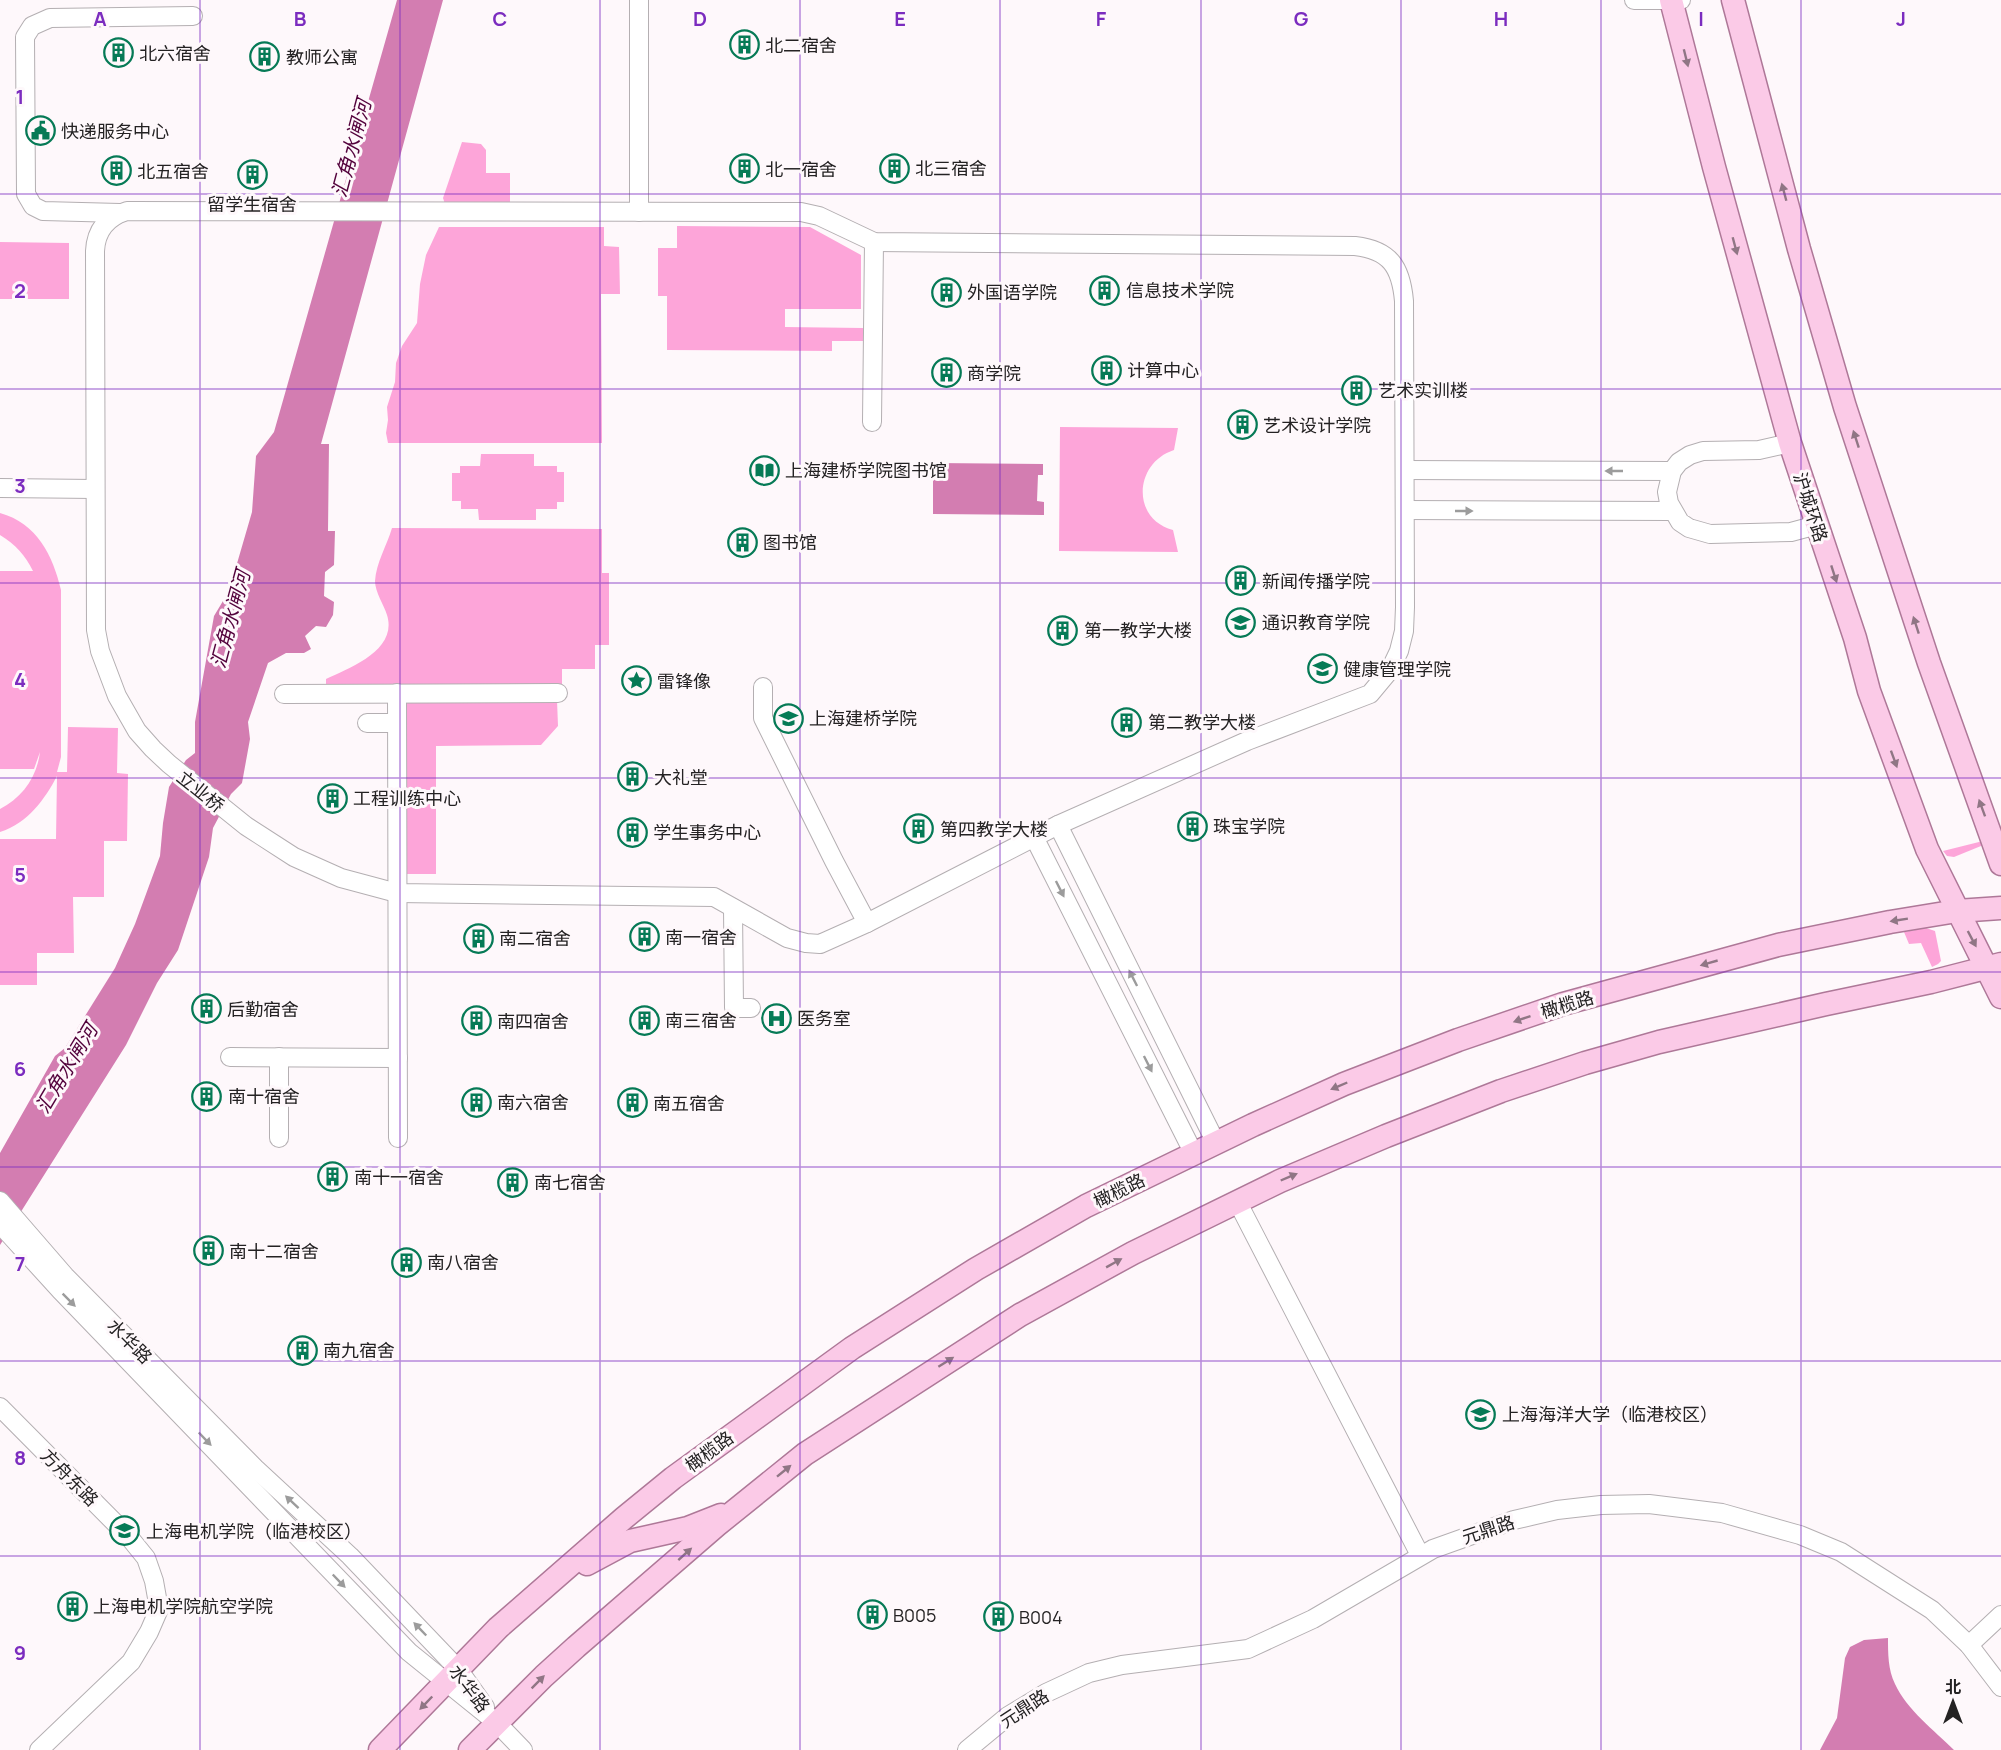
<svg xmlns="http://www.w3.org/2000/svg" width="2001" height="1750" viewBox="0 0 2001 1750" font-family="Manrope,'Noto Sans SC',sans-serif">
  <style>
    .green { fill: #fda5d9 }
    .water { fill: #d37db1 }
    .lines { fill: none; stroke-linecap: round; stroke-linejoin: round }
    .minor-casing { stroke: #b4afb2; stroke-width: 20 }
    .major-casing { stroke: #ae7898; stroke-width: 25 }
    .minor { stroke: #fff; stroke-width: 18 }
    .major { stroke: #fbcae7; stroke-width: 22 }
    .oneway { fill: #907685 }
    .oneway2 { fill: #9c9c9c }
    .grid { fill: none; stroke: #7b2cbf; stroke-width: 1.5; stroke-opacity: 0.55 }
    .labels { text-anchor: middle; dominant-baseline: central; stroke-width: 6; stroke-linejoin: round; paint-order: stroke }
    .poi-label { font-size: 18px; fill: #242223; stroke: #fef8fb; text-anchor: start }
    .street-label { font-size: 18px; fill: #242223; stroke: #fef8fb }
    .water-label { font-size: 20px; font-style: italic; fill: #53023c; stroke: #fef8fb }
    .grid-label { font-size: 20px; text-anchor: middle; font-weight: bold; fill: #7b2cbf; stroke: #fef8fb; stroke-width: 6; stroke-linejoin: round; paint-order: stroke }
  </style>
  <rect width="100%" height="100%" fill="#fef8fb"/>
  <g class="green">
    <polygon points="462,142 481,144 486,150 486,173 510,173 510,204 445,204 443,198"/>
    <polygon points="677,226 810,227 861,255 861,309 785,309 785,327 863,328 863,341 832,341 832,351 667,350 667,296 658,296 658,248 677,248"/>
    <polygon points="439,227 604,227 604,246 619,247 620,294 601,294 602,443 388,443 386,433 388,420 387,407 395,382 396,363 402,346 417,323 420,284 426,255"/>
    <polygon points="0,242 69,243 69,299 0,299"/>
    <path d="M1060,427L1178,428L1174,450C1134,463 1131,519 1173,530L1178,552L1059,551Z"/>
    <polygon points="481,454 534,454 534,466 557,466 557,472 564,472 564,502 557,502 557,509 536,509 536,520 479,520 478,509 461,509 461,501 452,501 452,473 460,473 460,466 480,466"/>
    <path d="M0,513C37,523 53,556 61,590V757L57,772H67L68,727L118,728L117,773L128,774L127,841H104V897H73L74,953H37V985H0V839H56L57,776C45,799 28,823 0,832V809C22,798 37,777 40,752L34,769H0V571H33C25,555 16,545 0,535Z"/>
    <path d="M392,528L602,529V573H609V645H595V669H562V689L326,688V679C350,668 398,650 387,615C384,605 375,592 375,581C376,563 387,545 392,528Z"/>
    <polygon points="557,700 558,726 541,745 436,746 436,874 406,874 406,701"/>
    <polygon points="1983,841 1981,846 1954,857 1947,856 1943,851"/>
    <polygon points="1926,928 1935,931 1941,961 1938,964 1932,967 1921,943 1909,944 1904,932"/>
  </g>
  <g class="water">
    <polygon points="397,0 443,0 321,444 329,444 328,531 335,531 334,565 325,572 324,596 334,602 333,615 326,627 316,626 305,636 311,649 304,653 286,653 268,663 248,722 250,739 242,783 231,794 213,828 209,857 178,950 157,983 126,1045 0,1245 0,1153 55,1056 65,1048 115,968 135,924 160,856 163,823 169,787 186,760 195,753 195,722 214,616 229,591 252,512 256,456 274,432"/>
    <polygon points="933,463 1043,464 1043,475 1038,475 1037,501 1044,502 1044,515 933,514"/>
    <path d="M1888,1638C1888,1653 1888,1670 1895,1684C1907,1710 1934,1730 1954,1750H1820L1837,1718L1845,1658L1850,1647L1864,1640Z"/>
  </g>
  <g class="lines">
    <defs>
      <g id="minor">
        <polyline points="639,0 639,212"/>
        <polyline points="1634,0 1681,0"/>
        <path d="M127,211L801,212L819,216L874,242L1355,246C1390,250 1401,267 1404,301L1405,607L1404,631L1399,651L1390,670L1370,694L1247,741L1058,825L867,923L820,944L806,943L787,938L714,897L397,893L341,878L294,857L246,826L169,764L153,749L137,731L117,696L100,651L96,630L95,251C96,230 107,217 127,211Z"/>
        <polyline points="120,213 43,211 33,206 26,194 25,37 32,26 50,18 193,16"/>
        <polyline points="872,422 874,242"/>
        <polyline points="1790,443 1759,450 1703,451 1690,455 1679,462 1672,471 1667,492 1669,503 1680,522 1689,528 1710,534 1791,532 1817,525"/>
        <polyline points="1406,470 1672,471"/>
        <polyline points="0,488 95,489"/>
        <polyline points="1406,510 1672,511"/>
        <polyline points="763,687 763,718 834,861 867,923"/>
        <polyline points="397,693 398,1138"/>
        <polyline points="284,694 558,693"/>
        <polyline points="367,723 397,723"/>
        <polyline points="1058,825 1216,1143"/>
        <polyline points="1034,837 1194,1154"/>
        <polyline points="733,908 734,1008 751,1008"/>
        <polyline points="230,1057 398,1058"/>
        <polyline points="279,1138 279,1057"/>
        <polyline points="0,1201 65,1276 255,1468 350,1556 458,1669 485,1707"/>
        <polyline points="1237,1201 1420,1555"/>
        <polyline points="0,1224 60,1290 409,1652 497,1723 523,1750"/>
        <polyline points="0,1407 129,1537 146,1558 154,1581 159,1609 149,1632 131,1662 39,1750"/>
        <polyline points="1969,1645 2001,1615"/>
        <polyline points="967,1750 1008,1716 1046,1693 1089,1673 1122,1665 1248,1649 1313,1619 1433,1549 1514,1520 1557,1510 1601,1505 1649,1504 1722,1513 1800,1535 1841,1552 1932,1610 1969,1645 2001,1687"/>
      </g>
      <g id="major">
        <polyline points="1671,0 1714,167 1790,443 1855,638 1869,691 1927,849 2001,997"/>
        <polyline points="1733,0 1799,249 1845,407 1929,663 2001,864"/>
        <polyline points="587,1564 630,1541 688,1528 721,1515"/>
        <polyline points="380,1750 498,1628 624,1518 673,1478 852,1348 976,1269 1086,1206 1253,1125 1344,1084 1458,1040 1563,1004 1778,945 1890,922 1957,911 2001,908"/>
        <polyline points="470,1750 544,1676 576,1647 717,1525 805,1454 1020,1315 1133,1253 1280,1181 1386,1136 1501,1091 1585,1063 1659,1042 1826,1004 1931,982 2001,964"/>
      </g>
    </defs>
    <use href="#minor" class="minor-casing"/>
    <use href="#major" class="major-casing"/>
    <use href="#minor" class="minor"/>
    <use href="#major" class="major"/>
  </g>
  <defs><path id="oneway-solid" d="M-6-.8H1V-3.2L6.5 0L1 3.2V.8H-6Z" transform="scale(1.5)"/></defs>
  <g class="oneway">
    <use href="#oneway-solid" transform="translate(1686 58) rotate(76)"/>
    <use href="#oneway-solid" transform="translate(1784 192) rotate(-105)"/>
    <use href="#oneway-solid" transform="translate(1735 246) rotate(75)"/>
    <use href="#oneway-solid" transform="translate(1856 439) rotate(-108)"/>
    <use href="#oneway-solid" transform="translate(1834 574) rotate(72)"/>
    <use href="#oneway-solid" transform="translate(1916 625) rotate(-108)"/>
    <use href="#oneway-solid" transform="translate(1894 759) rotate(70)"/>
    <use href="#oneway-solid" transform="translate(1982 808) rotate(-110)"/>
    <use href="#oneway-solid" transform="translate(1899 920) rotate(171)"/>
    <use href="#oneway-solid" transform="translate(1972 939) rotate(62)"/>
    <use href="#oneway-solid" transform="translate(1709 963) rotate(164)"/>
    <use href="#oneway-solid" transform="translate(1522 1019) rotate(161)"/>
    <use href="#oneway-solid" transform="translate(1339 1086) rotate(157)"/>
    <use href="#oneway-solid" transform="translate(1289 1177) rotate(-23)"/>
    <use href="#oneway-solid" transform="translate(1114 1263) rotate(-29)"/>
    <use href="#oneway-solid" transform="translate(946 1362) rotate(-32)"/>
    <use href="#oneway-solid" transform="translate(784 1471) rotate(-39)"/>
    <use href="#oneway-solid" transform="translate(685 1554) rotate(-42)"/>
    <use href="#oneway-solid" transform="translate(538 1682) rotate(-45)"/>
    <use href="#oneway-solid" transform="translate(426 1703) rotate(134)"/>
  </g>
  <g class="oneway2">
    <use href="#oneway-solid" transform="translate(1614 471) rotate(-180)"/>
    <use href="#oneway-solid" transform="translate(1464 511)"/>
    <use href="#oneway-solid" transform="translate(1060 889) rotate(63)"/>
    <use href="#oneway-solid" transform="translate(1133 978) rotate(-117)"/>
    <use href="#oneway-solid" transform="translate(1148 1064) rotate(63)"/>
    <use href="#oneway-solid" transform="translate(69 1300) rotate(45)"/>
    <use href="#oneway-solid" transform="translate(205 1439) rotate(46)"/>
    <use href="#oneway-solid" transform="translate(292 1502) rotate(-137)"/>
    <use href="#oneway-solid" transform="translate(339 1581) rotate(46)"/>
    <use href="#oneway-solid" transform="translate(420 1629) rotate(-134)"/>
  </g>
  <path class="grid" d="M200,0V1750M400,0V1750M600,0V1750M800,0V1750M1000,0V1750M1201,0V1750M1401,0V1750M1601,0V1750M1801,0V1750M0,194H2001M0,389H2001M0,583H2001M0,778H2001M0,972H2001M0,1167H2001M0,1361H2001M0,1556H2001"/>
  <defs>
    <symbol id="building-ring" viewBox="-11 -11 22 22"><circle r="9.5" fill="#fef8fb" stroke="#067a56" stroke-width="1.5"/><path d="M-4-6H4V6H1V3H-1V6H-4ZM-2.5-4.3h1.7v1.8h-1.7ZM.8-4.3h1.7v1.8H.8ZM-2.5-1h1.7V.8h-1.7ZM.8-1h1.7V.8H.8Z" fill="#067a56"/></symbol>
    <symbol id="civic-ring" viewBox="-11 -11 22 22"><circle r="9.5" fill="#fef8fb" stroke="#067a56" stroke-width="1.5"/><path d="M-.6-6.5H3V-4.5H.6V-3L4-1V1h2V6H-6V1h2V-1L-.6-3ZM-1.2 2.5V6h2.4V2.5Z" fill="#067a56"/></symbol>
    <symbol id="library-ring" viewBox="-11 -11 22 22"><circle r="9.5" fill="#fef8fb" stroke="#067a56" stroke-width="1.5"/><path d="M-6-4Q-3-5.5-.7-3.5V5Q-3 3-6 4ZM6-4Q3-5.5 .7-3.5V5Q3 3 6 4Z" fill="#067a56"/></symbol>
    <symbol id="university-ring" viewBox="-11 -11 22 22"><circle r="9.5" fill="#fef8fb" stroke="#067a56" stroke-width="1.5"/><path d="M0-5L7-2L0 1L-7-2ZM-4 1L0 2.5L4 1V4Q0 6-4 4Z" fill="#067a56"/></symbol>
    <symbol id="sight-ring" viewBox="-11 -11 22 22"><circle r="9.5" fill="#fef8fb" stroke="#067a56" stroke-width="1.5"/><path d="M0-6L1.8-2.2L6-1.7L2.9 1.2L3.7 5.4L0 3.3L-3.7 5.4L-2.9 1.2L-6-1.7L-1.8-2.2Z" fill="#067a56"/></symbol>
    <symbol id="hospital-ring" viewBox="-11 -11 22 22"><circle r="9.5" fill="#fef8fb" stroke="#067a56" stroke-width="1.5"/><path d="M-5-5h3v3.5h4V-5h3V5h-3V1.5h-4V5h-3Z" fill="#067a56"/></symbol>
  </defs>
  <g fill-rule="evenodd">
    <use href="#building-ring" x="728" y="28" width="33" height="33"/>
    <use href="#building-ring" x="102" y="36" width="33" height="33"/>
    <use href="#building-ring" x="248" y="40" width="33" height="33"/>
    <use href="#civic-ring" x="24" y="114" width="33" height="33"/>
    <use href="#building-ring" x="878" y="152" width="33" height="33"/>
    <use href="#building-ring" x="728" y="152" width="33" height="33"/>
    <use href="#building-ring" x="100" y="154" width="33" height="33"/>
    <use href="#building-ring" x="236" y="158" width="33" height="33"/>
    <use href="#building-ring" x="1088" y="274" width="33" height="33"/>
    <use href="#building-ring" x="930" y="276" width="33" height="33"/>
    <use href="#building-ring" x="1090" y="354" width="33" height="33"/>
    <use href="#building-ring" x="930" y="356" width="33" height="33"/>
    <use href="#building-ring" x="1340" y="374" width="33" height="33"/>
    <use href="#building-ring" x="1226" y="408" width="33" height="33"/>
    <use href="#library-ring" x="748" y="454" width="33" height="33"/>
    <use href="#building-ring" x="726" y="526" width="33" height="33"/>
    <use href="#building-ring" x="1224" y="564" width="33" height="33"/>
    <use href="#university-ring" x="1224" y="606" width="33" height="33"/>
    <use href="#building-ring" x="1046" y="614" width="33" height="33"/>
    <use href="#university-ring" x="1306" y="652" width="33" height="33"/>
    <use href="#sight-ring" x="620" y="664" width="33" height="33"/>
    <use href="#university-ring" x="772" y="702" width="33" height="33"/>
    <use href="#building-ring" x="1110" y="706" width="33" height="33"/>
    <use href="#building-ring" x="616" y="760" width="33" height="33"/>
    <use href="#building-ring" x="316" y="782" width="33" height="33"/>
    <use href="#building-ring" x="1176" y="810" width="33" height="33"/>
    <use href="#building-ring" x="902" y="812" width="33" height="33"/>
    <use href="#building-ring" x="616" y="816" width="33" height="33"/>
    <use href="#building-ring" x="628" y="920" width="33" height="33"/>
    <use href="#building-ring" x="462" y="922" width="33" height="33"/>
    <use href="#building-ring" x="190" y="992" width="33" height="33"/>
    <use href="#hospital-ring" x="760" y="1002" width="33" height="33"/>
    <use href="#building-ring" x="628" y="1004" width="33" height="33"/>
    <use href="#building-ring" x="460" y="1004" width="33" height="33"/>
    <use href="#building-ring" x="190" y="1080" width="33" height="33"/>
    <use href="#building-ring" x="460" y="1086" width="33" height="33"/>
    <use href="#building-ring" x="616" y="1086" width="33" height="33"/>
    <use href="#building-ring" x="316" y="1160" width="33" height="33"/>
    <use href="#building-ring" x="496" y="1166" width="33" height="33"/>
    <use href="#building-ring" x="192" y="1234" width="33" height="33"/>
    <use href="#building-ring" x="390" y="1246" width="33" height="33"/>
    <use href="#building-ring" x="286" y="1334" width="33" height="33"/>
    <use href="#university-ring" x="1464" y="1398" width="33" height="33"/>
    <use href="#university-ring" x="108" y="1514" width="33" height="33"/>
    <use href="#building-ring" x="56" y="1590" width="33" height="33"/>
    <use href="#building-ring" x="856" y="1598" width="33" height="33"/>
    <use href="#building-ring" x="982" y="1600" width="33" height="33"/>
  </g>
  <g class="labels">
    <g class="poi-label">
      <text x="765" y="45">北二宿舍</text>
      <text x="139" y="53">北六宿舍</text>
      <text x="286" y="57">教师公寓</text>
      <text x="61" y="131">快递服务中心</text>
      <text x="915" y="168">北三宿舍</text>
      <text x="765" y="169">北一宿舍</text>
      <text x="137" y="171">北五宿舍</text>
      <text x="252" y="204" text-anchor="middle">留学生宿舍</text>
      <text x="1126" y="290">信息技术学院</text>
      <text x="967" y="292">外国语学院</text>
      <text x="1127" y="370">计算中心</text>
      <text x="967" y="373">商学院</text>
      <text x="1378" y="390">艺术实训楼</text>
      <text x="1263" y="425">艺术设计学院</text>
      <text x="785" y="470">上海建桥学院图书馆</text>
      <text x="763" y="542">图书馆</text>
      <text x="1262" y="581">新闻传播学院</text>
      <text x="1262" y="622">通识教育学院</text>
      <text x="1084" y="630">第一教学大楼</text>
      <text x="1343" y="669">健康管理学院</text>
      <text x="657" y="681">雷锋像</text>
      <text x="809" y="718">上海建桥学院</text>
      <text x="1148" y="722">第二教学大楼</text>
      <text x="654" y="777">大礼堂</text>
      <text x="353" y="798">工程训练中心</text>
      <text x="1213" y="826">珠宝学院</text>
      <text x="940" y="829">第四教学大楼</text>
      <text x="653" y="832">学生事务中心</text>
      <text x="665" y="937">南一宿舍</text>
      <text x="499" y="938">南二宿舍</text>
      <text x="227" y="1009">后勤宿舍</text>
      <text x="797" y="1018">医务室</text>
      <text x="665" y="1020">南三宿舍</text>
      <text x="497" y="1021">南四宿舍</text>
      <text x="228" y="1096">南十宿舍</text>
      <text x="497" y="1102">南六宿舍</text>
      <text x="653" y="1103">南五宿舍</text>
      <text x="354" y="1177">南十一宿舍</text>
      <text x="534" y="1182">南七宿舍</text>
      <text x="229" y="1251">南十二宿舍</text>
      <text x="427" y="1262">南八宿舍</text>
      <text x="323" y="1350">南九宿舍</text>
      <text x="1502" y="1414">上海海洋大学（临港校区）</text>
      <text x="146" y="1531">上海电机学院（临港校区）</text>
      <text x="93" y="1606">上海电机学院航空学院</text>
      <text x="893" y="1615">B005</text>
      <text x="1019" y="1617">B004</text>
    </g>
    <g class="street-label">
      <text transform="translate(1811 507) rotate(72)">沪城环路</text>
      <text transform="translate(201 791) rotate(39)">立业桥</text>
      <text transform="translate(1567 1004) rotate(-17)">橄榄路</text>
      <text transform="translate(1119 1190) rotate(-26)">橄榄路</text>
      <text transform="translate(130 1341) rotate(45)">水华路</text>
      <text transform="translate(709 1451) rotate(-37)">橄榄路</text>
      <text transform="translate(70 1477) rotate(45)">方舟东路</text>
      <text transform="translate(1488 1529) rotate(-18)">元鼎路</text>
      <text transform="translate(470 1688) rotate(53)">水华路</text>
      <text transform="translate(1024 1708) rotate(-33)">元鼎路</text>
    </g>
    <g class="water-label">
      <text transform="translate(351 148) rotate(-75)">汇角水闸河</text>
      <text transform="translate(230 619) rotate(-75)">汇角水闸河</text>
      <text transform="translate(66 1068) rotate(-59)">汇角水闸河</text>
    </g>
  </g>
  <g class="grid-label">
    <text x="100" y="26">A</text>
    <text x="300" y="26">B</text>
    <text x="500" y="26">C</text>
    <text x="700" y="26">D</text>
    <text x="900" y="26">E</text>
    <text x="1101" y="26">F</text>
    <text x="1301" y="26">G</text>
    <text x="1501" y="26">H</text>
    <text x="1701" y="26">I</text>
    <text x="1901" y="26">J</text>
    <text x="20" y="104">1</text>
    <text x="20" y="298">2</text>
    <text x="20" y="493">3</text>
    <text x="20" y="687">4</text>
    <text x="20" y="882">5</text>
    <text x="20" y="1076">6</text>
    <text x="20" y="1271">7</text>
    <text x="20" y="1465">8</text>
    <text x="20" y="1660">9</text>
  </g>
  <g transform="translate(1953 1702)" stroke="#fef8fb" stroke-width="4.5" paint-order="stroke">
  <path d="M0-4.5L10 22L0 15L-10 22Z" fill="#242223"/>
  <text y="-9" font-size="16" font-weight="bold" text-anchor="middle" fill="#242223">北</text>
  </g>
</svg>
